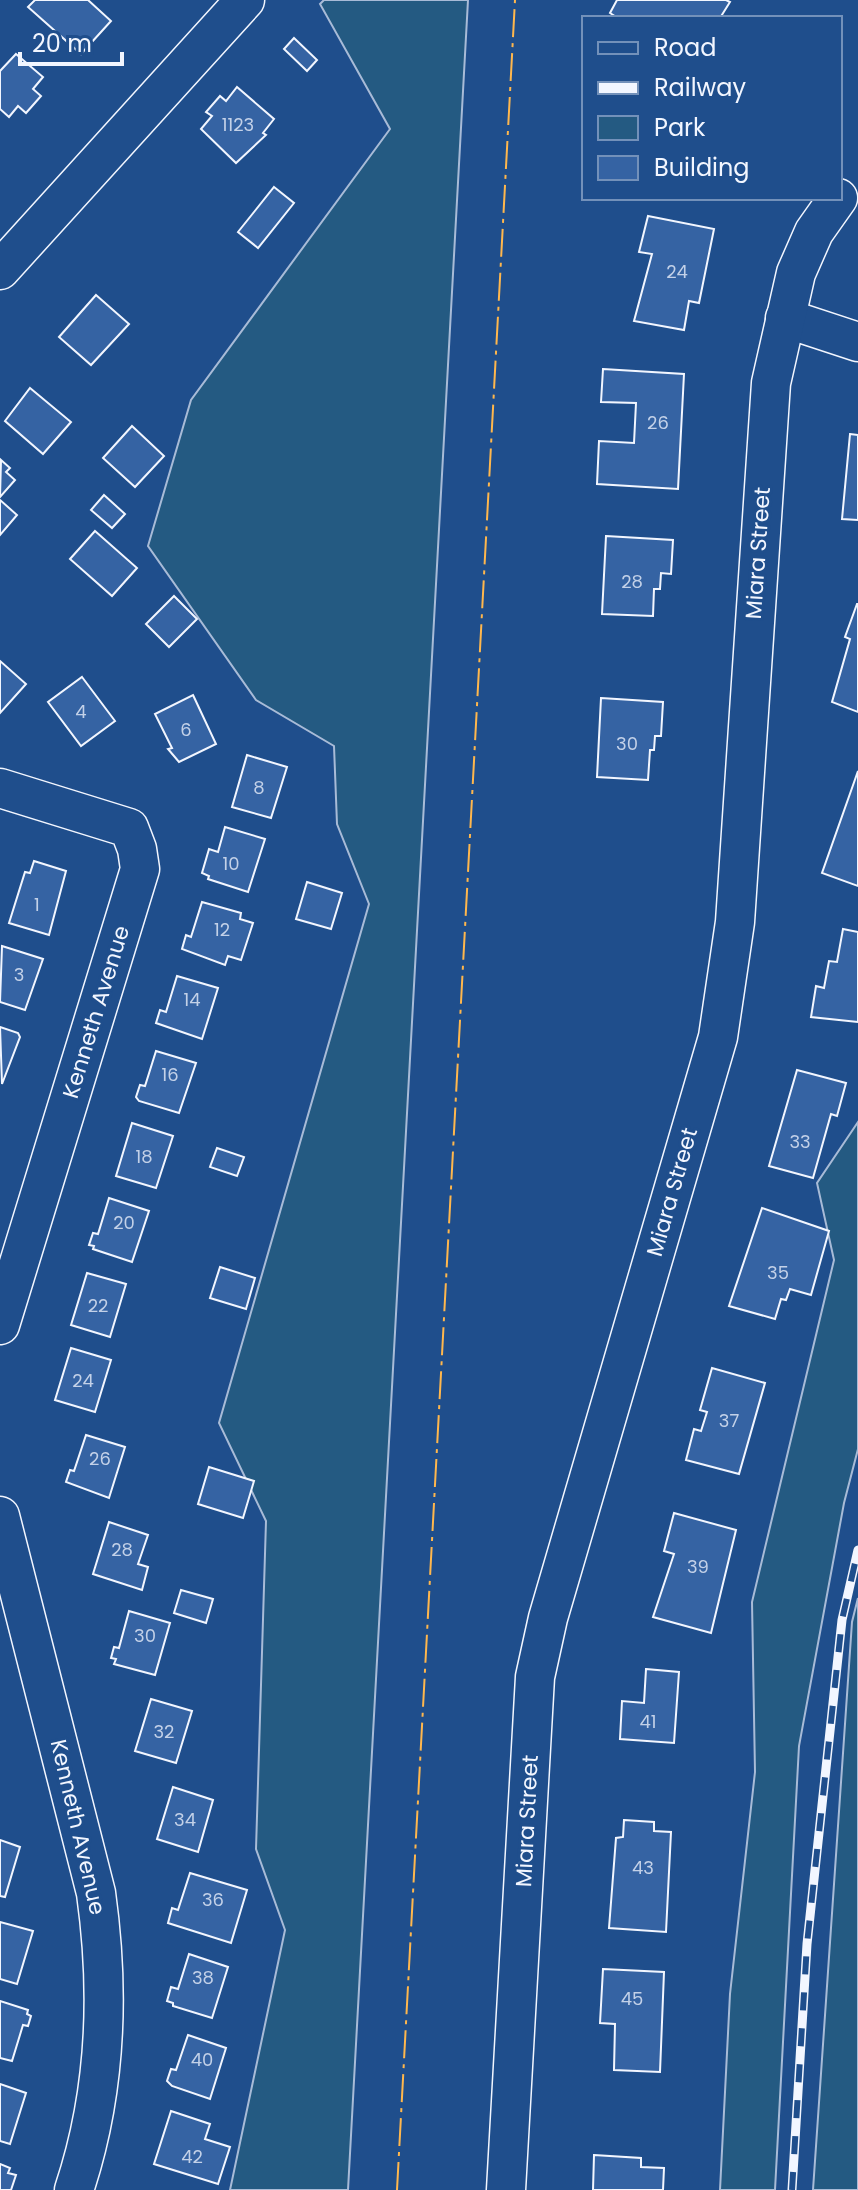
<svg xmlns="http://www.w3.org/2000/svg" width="858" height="2190" viewBox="0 0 858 2190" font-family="Poppins,sans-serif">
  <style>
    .green { fill: #245a82; stroke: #a8bbd7; stroke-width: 2 }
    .building { fill: #3563a3; stroke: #f2f6ff; stroke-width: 2 }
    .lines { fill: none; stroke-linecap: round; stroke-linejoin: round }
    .minor-casing { stroke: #f2f6ff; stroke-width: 41 }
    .minor { stroke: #1f4e8c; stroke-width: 38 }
    .rail-casing { stroke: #f2f6ff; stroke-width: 9 }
    .rail { stroke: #1f4e8c; stroke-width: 6; stroke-dasharray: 18; stroke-linecap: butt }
    .power { stroke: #ffb74d; stroke-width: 2; stroke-dasharray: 28 6 4 6; stroke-linecap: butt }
    .labels { text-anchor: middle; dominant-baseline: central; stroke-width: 6; stroke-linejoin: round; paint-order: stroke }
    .number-label { font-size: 18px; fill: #c3d1e8 }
    .street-label { font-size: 22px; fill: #f2f6ff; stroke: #1f4e8c }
  </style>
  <rect width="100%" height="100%" fill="#1f4e8c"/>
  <g class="green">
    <polygon points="324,0 468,0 348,2190 230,2190 285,1930 256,1849 266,1521 219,1423 369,904 337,824 334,746 256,700 148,546 191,400 390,129 320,4"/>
    <polygon points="858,1122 858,1449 844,1503 799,1746 775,2190 720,2190 730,1994 755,1772 752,1602 834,1260 817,1183"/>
    <polygon points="858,1598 858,2190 813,2190 852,1622"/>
  </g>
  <g class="building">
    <polygon points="35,0 88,0 111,21 81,54 28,7"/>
    <polygon points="617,0 726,0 730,2 720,18 618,18 610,13"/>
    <polygon points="294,38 317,60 307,71 284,49"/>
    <polygon points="16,54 43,77 33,89 41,96 26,113 18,106 9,117 0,109 0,71"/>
    <polygon points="237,87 274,119 263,133 266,135 236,163 201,129 212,116 206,112 220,96 226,101"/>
    <polygon points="274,187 294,203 258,248 238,232"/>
    <polygon points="648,216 714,229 699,303 689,301 684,330 634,321 652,254 639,252"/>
    <polygon points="96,295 129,324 91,365 59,337"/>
    <polygon points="603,369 684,374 678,489 597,484 599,441 634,443 636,403 601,402"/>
    <polygon points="30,388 71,422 43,454 5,421"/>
    <polygon points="132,426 164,456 135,487 103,458"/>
    <polygon points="850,434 858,435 858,520 842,519"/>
    <polygon points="1,460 10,468 6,472 15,480 0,497"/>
    <polygon points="104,495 125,514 112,528 91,510"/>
    <polygon points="0,500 17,515 0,535"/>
    <polygon points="95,531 137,568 112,596 70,559"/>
    <polygon points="606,536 673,540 671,574 661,573 660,589 654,589 653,616 602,614"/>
    <polygon points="174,596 197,619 169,647 146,624"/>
    <polygon points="857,604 858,604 858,712 832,702 850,639 845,637"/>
    <polygon points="0,661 26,684 0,713"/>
    <polygon points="82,677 115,721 81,746 48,702"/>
    <polygon points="193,695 216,744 179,762 168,749 172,748 155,714"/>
    <polygon points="601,698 663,702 661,736 655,736 654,750 650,750 648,780 597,777"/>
    <polygon points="247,755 287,767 271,818 232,807"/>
    <polygon points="858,771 858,886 822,873"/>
    <polygon points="225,827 265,839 248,892 208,879 209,876 202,873 209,849 218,852"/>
    <polygon points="34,861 66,871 49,935 9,923 25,872 30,873"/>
    <polygon points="307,882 342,893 331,929 296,919"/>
    <polygon points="202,902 241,913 240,919 253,923 241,960 228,956 225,965 182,949 186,935 191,937"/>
    <polygon points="843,929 858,932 858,1022 811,1017 816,986 824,988 829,961 837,962"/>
    <polygon points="2,946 43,959 25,1010 0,1002"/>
    <polygon points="177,976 218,988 202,1039 156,1023 160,1010 166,1012"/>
    <polygon points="0,1027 18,1033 20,1037 2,1084"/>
    <polygon points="156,1051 196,1063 179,1113 139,1101 136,1097 140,1085 145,1086"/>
    <polygon points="797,1070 846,1083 837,1116 831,1114 813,1178 769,1166"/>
    <polygon points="132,1123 173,1136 156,1188 116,1176"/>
    <polygon points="217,1148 244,1157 237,1176 210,1167"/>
    <polygon points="109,1198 149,1211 132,1262 93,1249 94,1246 89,1245 93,1233 98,1234"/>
    <polygon points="762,1208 829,1231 811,1295 790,1289 786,1300 781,1299 775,1319 729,1306"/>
    <polygon points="220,1267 255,1278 246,1309 210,1298"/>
    <polygon points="87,1273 126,1284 110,1337 71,1325"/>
    <polygon points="71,1348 111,1360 95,1412 55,1400"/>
    <polygon points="712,1368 765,1383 739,1474 686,1460 694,1429 701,1431 707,1412 700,1410"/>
    <polygon points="86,1435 125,1447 109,1498 66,1482 70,1470 74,1471"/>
    <polygon points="209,1467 254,1481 243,1518 198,1504"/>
    <polygon points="674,1513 736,1530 711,1633 653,1617 674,1554 664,1551"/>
    <polygon points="109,1522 148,1535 138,1564 148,1567 142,1590 93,1574"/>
    <polygon points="181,1590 213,1599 206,1623 174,1613"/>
    <polygon points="129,1611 170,1623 155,1675 114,1664 116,1659 111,1658 114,1647 119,1648"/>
    <polygon points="646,1669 679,1672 674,1743 620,1739 622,1701 644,1703"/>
    <polygon points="151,1699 192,1711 176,1763 135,1751"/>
    <polygon points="173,1787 213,1800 198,1852 157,1839"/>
    <polygon points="624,1820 654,1822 654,1831 671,1832 666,1932 609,1928 616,1838 623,1837"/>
    <polygon points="0,1840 20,1847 5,1897 0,1896"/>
    <polygon points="190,1873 247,1890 231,1943 168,1923 172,1908 178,1910"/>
    <polygon points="0,1922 33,1931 17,1984 0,1979"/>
    <polygon points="189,1954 228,1967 212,2018 173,2006 173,2003 167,2001 171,1987 178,1989"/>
    <polygon points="603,1969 664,1972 660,2072 614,2070 615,2024 600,2023"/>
    <polygon points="0,2001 28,2010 27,2014 31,2016 28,2026 23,2025 12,2061 0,2058"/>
    <polygon points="188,2035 226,2048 210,2099 172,2086 167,2081 171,2069 176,2070"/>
    <polygon points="0,2084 26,2093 10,2144 0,2141"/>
    <polygon points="171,2111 210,2124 205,2139 230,2147 218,2184 154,2164"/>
    <polygon points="594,2155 641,2158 641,2167 664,2168 663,2190 593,2190"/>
    <polygon points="0,2164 10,2168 8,2173 16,2175 11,2190 0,2190"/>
  </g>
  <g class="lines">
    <defs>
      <g id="minor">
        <polyline points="0,270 245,0"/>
        <polyline points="785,318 858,342"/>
        <polyline points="0,788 129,828 137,849 140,869 0,1325"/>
        <path d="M0,1516L96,1893C110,1993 106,2094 74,2190"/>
        <polyline points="506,2190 535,1677 548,1618 718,1037 735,922 771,383 796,273 814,232 838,198"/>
      </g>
    </defs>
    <use href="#minor" class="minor-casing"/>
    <use href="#minor" class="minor"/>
    <defs>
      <polyline id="rail" points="792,2190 807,1944 842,1620 858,1550"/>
    </defs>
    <use href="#rail" class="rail-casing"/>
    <use href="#rail" class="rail"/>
    <polyline class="power" points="397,2190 515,0"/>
  </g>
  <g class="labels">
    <g class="number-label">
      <text x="238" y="124">1123</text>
      <text x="677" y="271">24</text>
      <text x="658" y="422">26</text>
      <text x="632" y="581">28</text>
      <text x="81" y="711">4</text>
      <text x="186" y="729">6</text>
      <text x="627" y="743">30</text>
      <text x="259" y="787">8</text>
      <text x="231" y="863">10</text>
      <text x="37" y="904">1</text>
      <text x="222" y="929">12</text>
      <text x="19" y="974">3</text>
      <text x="192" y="999">14</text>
      <text x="170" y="1074">16</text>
      <text x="800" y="1141">33</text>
      <text x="144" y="1156">18</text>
      <text x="124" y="1222">20</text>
      <text x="778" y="1272">35</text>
      <text x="98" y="1305">22</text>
      <text x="83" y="1380">24</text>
      <text x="729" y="1420">37</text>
      <text x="100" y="1458">26</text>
      <text x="122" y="1549">28</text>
      <text x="698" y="1566">39</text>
      <text x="145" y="1635">30</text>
      <text x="648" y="1721">41</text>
      <text x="164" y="1731">32</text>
      <text x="185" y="1819">34</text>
      <text x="643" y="1867">43</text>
      <text x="213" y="1899">36</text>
      <text x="203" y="1977">38</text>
      <text x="632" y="1998">45</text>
      <text x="202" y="2059">40</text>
      <text x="192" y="2156">42</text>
    </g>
    <g class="street-label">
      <text transform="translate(758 553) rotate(-86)">Miara Street</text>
      <text transform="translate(96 1012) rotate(-73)">Kenneth Avenue</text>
      <text transform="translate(672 1192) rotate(-74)">Miara Street</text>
      <text transform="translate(527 1821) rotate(-87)">Miara Street</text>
      <text transform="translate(78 1827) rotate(77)">Kenneth Avenue</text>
    </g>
  </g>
  <rect x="582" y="16" width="260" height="184" fill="#1f4e8c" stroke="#7391ba" stroke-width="2"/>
  <rect x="598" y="42" width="40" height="12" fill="#1f4e8c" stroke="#7391ba" stroke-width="2"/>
  <text x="654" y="56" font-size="24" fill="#f2f6ff">Road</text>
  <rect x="598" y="82" width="40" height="12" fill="#f2f6ff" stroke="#7391ba" stroke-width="2"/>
  <text x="654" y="96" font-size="24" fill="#f2f6ff">Railway</text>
  <rect x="598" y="116" width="40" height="24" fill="#245a82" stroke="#7391ba" stroke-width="2"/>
  <text x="654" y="136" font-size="24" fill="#f2f6ff">Park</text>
  <rect x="598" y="156" width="40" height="24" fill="#3563a3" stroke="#7391ba" stroke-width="2"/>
  <text x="654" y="176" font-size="24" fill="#f2f6ff">Building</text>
  <path d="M20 52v12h102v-12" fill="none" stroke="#f2f6ff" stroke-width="4"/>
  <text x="32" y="52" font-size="24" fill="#f2f6ff" stroke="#1f4e8c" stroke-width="6" paint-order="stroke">20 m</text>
</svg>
